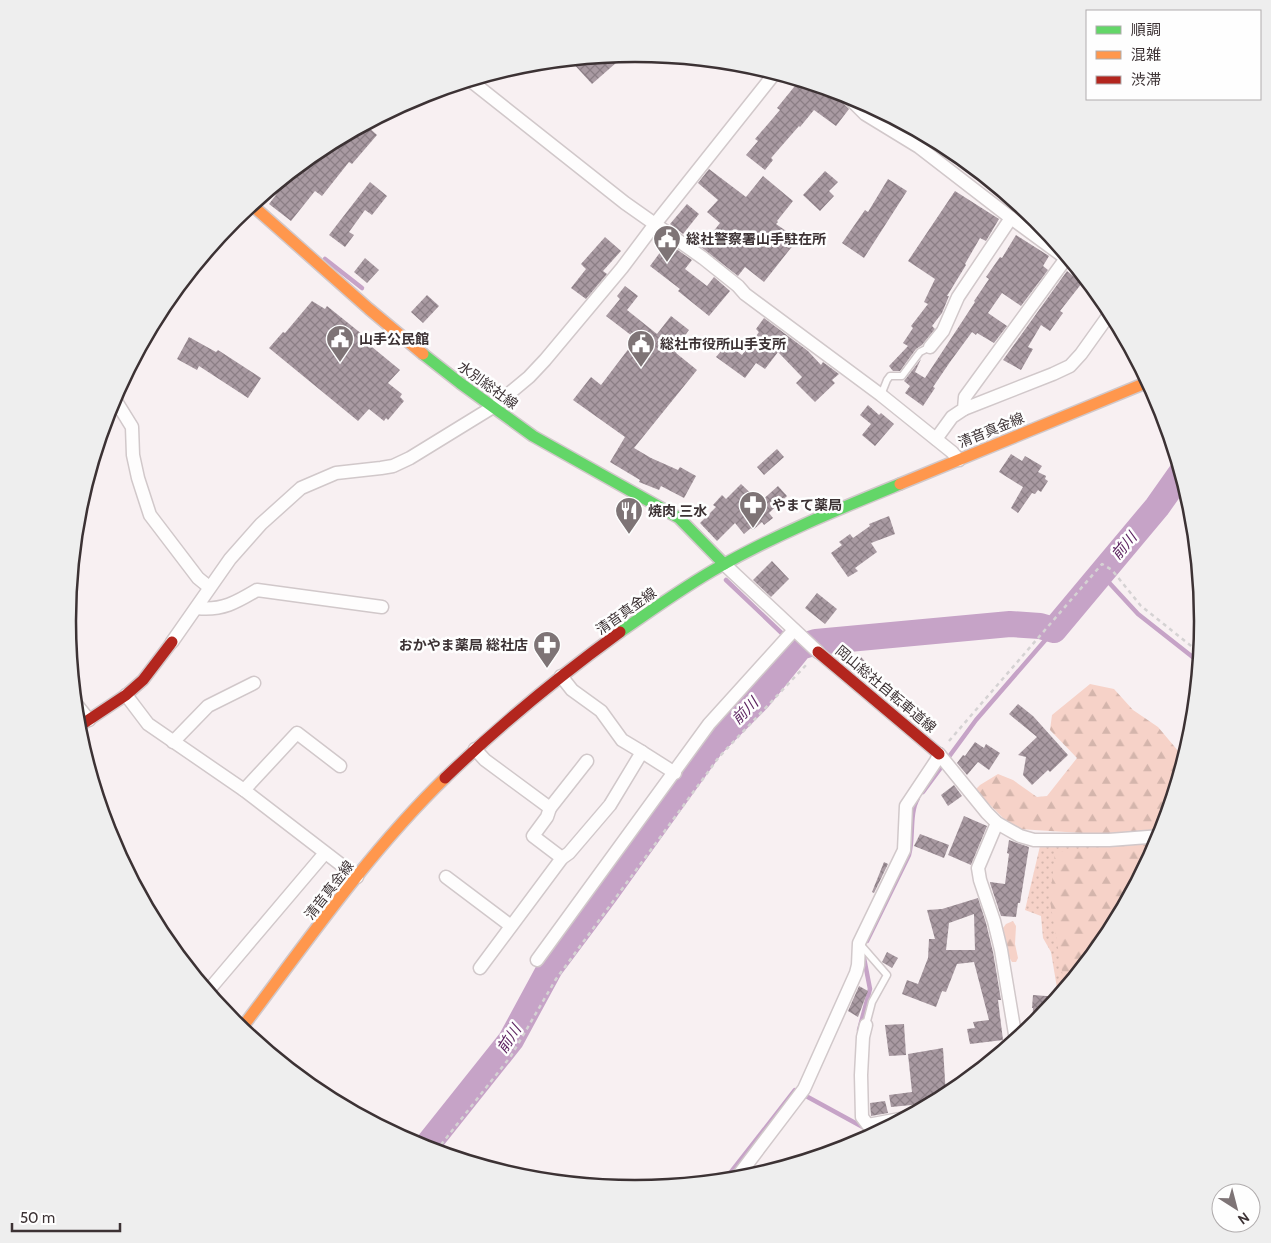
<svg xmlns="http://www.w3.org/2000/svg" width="1271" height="1243" viewBox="0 0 1271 1243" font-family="Cabin,'Noto Sans JP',sans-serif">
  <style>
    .grass { fill: url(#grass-dots) }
    .forest { fill: url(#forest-firs) }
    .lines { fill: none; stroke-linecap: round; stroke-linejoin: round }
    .stream { stroke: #c6a3c7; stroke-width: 4.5 }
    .river { stroke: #c6a3c7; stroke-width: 26 }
    .building { fill: url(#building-cross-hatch); fill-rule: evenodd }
    .lane-casing { stroke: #d1c8ca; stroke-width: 9 }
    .street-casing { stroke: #d1c8ca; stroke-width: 15 }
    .fast-casing { stroke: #d1c8ca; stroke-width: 14 }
    .slow-casing { stroke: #d1c8ca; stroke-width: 14 }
    .jam-casing { stroke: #d1c8ca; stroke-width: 14 }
    .path { stroke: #d5d2d3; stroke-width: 2.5; stroke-dasharray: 4 4; stroke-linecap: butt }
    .lane { stroke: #fefdfd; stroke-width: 6 }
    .street { stroke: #fefdfd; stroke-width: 12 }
    .fast { stroke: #63d668; stroke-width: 11 }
    .slow { stroke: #ff974d; stroke-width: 11 }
    .jam { stroke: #b3261e; stroke-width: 11 }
    .labels { text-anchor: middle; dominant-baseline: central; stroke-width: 5; stroke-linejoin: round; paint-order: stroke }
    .poi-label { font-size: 14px; font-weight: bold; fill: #3c3234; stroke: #fefefe; text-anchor: start }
    .street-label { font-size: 14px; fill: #3c3234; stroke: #fefefe }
    .water-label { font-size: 15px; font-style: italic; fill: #591f5d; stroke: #fefefe }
    .rim { fill: none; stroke: #3c3234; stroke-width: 2.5 }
  </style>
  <defs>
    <pattern id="grass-dots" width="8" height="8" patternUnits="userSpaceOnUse" patternTransform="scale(1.25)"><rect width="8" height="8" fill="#f6d2c8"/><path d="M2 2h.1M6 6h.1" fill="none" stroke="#d4b5ac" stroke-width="1.8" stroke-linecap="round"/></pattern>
    <pattern id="forest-firs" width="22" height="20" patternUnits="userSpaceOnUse" patternTransform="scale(1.25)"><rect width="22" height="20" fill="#f6d2c8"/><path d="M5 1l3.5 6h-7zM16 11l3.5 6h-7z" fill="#d4b5ac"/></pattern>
    <pattern id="building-cross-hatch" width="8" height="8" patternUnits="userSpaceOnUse" patternTransform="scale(1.25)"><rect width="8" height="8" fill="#a99aa2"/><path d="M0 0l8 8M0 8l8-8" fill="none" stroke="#8b7e85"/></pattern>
  </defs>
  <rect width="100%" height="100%" fill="#f8f0f2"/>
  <polygon class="grass" points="1137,841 1107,937 1062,992 1057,988 1051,952 1043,938 1041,916 1025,910 1040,846 1076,846"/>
  <g class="forest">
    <polygon points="1090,684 1114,689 1133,710 1158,727 1184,758 1163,830 1097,834 1019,829 1004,819 975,790 980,785 998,774 1013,780 1037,797 1047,796 1077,758 1050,730 1052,715"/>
    <polygon points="1149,842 1158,842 1107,937 1065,989 1050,901 1055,852"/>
    <polygon points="1013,921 1016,926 1015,944 1018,958 1016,962 1012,962 1009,957 1003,928 1006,924"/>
  </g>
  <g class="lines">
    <g class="stream">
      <polyline points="325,259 362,288"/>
      <polyline points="1102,575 1138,614 1199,662"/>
      <polyline points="726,580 791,642 796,652"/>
      <polyline points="923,792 976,720 1054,630"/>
      <path d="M867,941L909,855C914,837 909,813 918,798"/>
      <polyline points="859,1030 870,989 864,958"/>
      <polyline points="724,1181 795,1090 870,1131"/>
    </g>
    <polyline class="river" points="425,1148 511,1040 550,968 606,893 712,745 758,699 800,647 816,642 1010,624 1040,626 1054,630 1157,507 1181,473"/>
  </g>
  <g class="building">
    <polygon points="625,55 592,84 570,60"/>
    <polygon points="799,81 838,93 840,100 849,109 836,126 814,110 800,127 799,126 771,158 773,160 765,170 746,155 758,141 755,139 780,110 777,108"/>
    <polygon points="366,125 377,135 352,164 349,162 322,196 315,191 291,221 269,204 295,170 320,149 323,148 330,153 344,137"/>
    <polygon points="709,169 746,197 763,176 793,201 777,221 778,222 776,224 798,239 764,282 745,267 738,276 701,247 720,223 707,212 718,200 698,183"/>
    <polygon points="825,171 838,182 829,191 834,196 820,211 803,195"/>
    <polygon points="888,179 907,191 864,258 842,243 865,210 868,212"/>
    <polygon points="370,182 387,196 372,215 365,210 349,232 354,235 345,247 329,235"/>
    <polygon points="955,191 999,219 986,241 980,238 965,264 966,265 947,296 949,296 942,313 932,326 935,329 922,345 916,349 900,371 893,371 889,366 908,346 903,343 913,328 911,326 928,304 924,302 935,279 908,261"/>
    <polygon points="687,204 699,214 683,234 670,224"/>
    <polygon points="1016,235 1049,256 1043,266 1048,270 1021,306 1002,293 988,313 1007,326 994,343 977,333 976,335 972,332 950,362 933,387 935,388 923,406 905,393 910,386 904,381 921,359 915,372 925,378 975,302 974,301 989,279 986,277 1000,257 1002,258"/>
    <polygon points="605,237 621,251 603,271 607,274 586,299 571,288 586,269 581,264"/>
    <polygon points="662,239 692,260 685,269 707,286 714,277 730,291 709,316 678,291 680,289 650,266 664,247 659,242"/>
    <polygon points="365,258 379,270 367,283 354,272"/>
    <polygon points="1067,271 1082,283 1060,311 1063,313 1050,331 1041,325 1028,347 1033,349 1021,370 1003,360"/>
    <polygon points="625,286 638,296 627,310 657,334 671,316 689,330 675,349 677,351 676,353 697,370 634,448 651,458 678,470 680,467 696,476 684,498 661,486 659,490 639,482 640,480 610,462 625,437 573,400 591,377 601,385 636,339 606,316 620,299 617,296"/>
    <polygon points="427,295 439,306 423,323 411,312"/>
    <polygon points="312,301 325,309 327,306 368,339 366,342 400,370 388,383 402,394 400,397 404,401 388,420 386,418 384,421 369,409 358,421 269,348 283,332 285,333"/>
    <polygon points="764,318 808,351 821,365 823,362 839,374 832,380 835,383 815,402 796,383 802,377 778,352 765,369 756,363 745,378 716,357 727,344 742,355 759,332 756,329"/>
    <polygon points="189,337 216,352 218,350 261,378 248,398 199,366 197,370 177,359"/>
    <polygon points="868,405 879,415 881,413 894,424 875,446 862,435 871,424 860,415"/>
    <polygon points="777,449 784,457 764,475 757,467"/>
    <polygon points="1011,454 1022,461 1025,456 1042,466 1038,472 1046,476 1045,479 1048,481 1041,492 1038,490 1035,494 1032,493 1018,513 1011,508 1023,487 999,472"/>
    <polygon points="741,484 760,502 778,486 787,496 769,513 773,518 764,525 762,522 753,530 751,528 744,534 735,523 717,541 700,523 716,507 713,505 722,495 726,499"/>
    <polygon points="889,516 895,534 871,543 877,552 855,568 858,571 848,577 831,553 842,545 839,542 850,534 853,538 870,526 869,524"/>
    <polygon points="772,561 789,579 771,597 753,580"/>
    <polygon points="817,593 837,609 825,624 805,608"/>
    <polygon points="861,657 870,667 862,675 852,666"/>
    <polygon points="1018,704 1033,716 1068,755 1050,772 1048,770 1032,785 1023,775 1026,757 1018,755 1037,737 1009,714"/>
    <polygon points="975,742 984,748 986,744 1000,753 989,770 978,762 967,775 957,763 963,755 965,756"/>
    <polygon points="954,785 962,796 948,806 941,795"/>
    <polygon points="964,816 987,826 971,865 948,855"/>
    <polygon points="920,834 949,845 944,858 914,846"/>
    <polygon points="1009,840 1029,847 1020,903 1018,903 1016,917 1001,916 990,883 990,882 1005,884 1009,854 1007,853"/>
    <polygon points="884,862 888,864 874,893 872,892"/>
    <path d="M978,898L986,923L993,952L1001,1000H998L1003,1040L970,1044L967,1029L975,1028L973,1022L989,1020L974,962L957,964L946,992L942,991L936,1007L902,994L907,980L918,984L928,958L929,939H935L927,910L942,909ZM974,914L975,950H946L949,923Z"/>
    <polygon points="887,952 898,958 892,968 882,962"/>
    <polygon points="859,986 868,991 858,1017 848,1011"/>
    <polygon points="1033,995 1059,997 1032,1027 1033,1008 1032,1008"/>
    <polygon points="904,1024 906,1055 889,1056 885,1025"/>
    <polygon points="943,1048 946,1096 932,1103 891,1107 889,1095 912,1092 908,1054"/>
    <polygon points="885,1101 888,1113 871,1116 870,1103"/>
  </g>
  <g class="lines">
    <defs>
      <g id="lane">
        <polyline points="881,395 887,380 890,376 902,376 920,352 930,347"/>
        <polyline points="860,944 887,975 872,1002 866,1025"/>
      </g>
      <g id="street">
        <polyline points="471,81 625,203 703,258 738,286 745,294 881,395 952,452 959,460"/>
        <polyline points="846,95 865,114 919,147 1011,218 1071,262"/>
        <polyline points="930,347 943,331 958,297 1011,218"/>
        <polyline points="114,398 132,427 133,455 138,478 150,515 198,578 209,587"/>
        <polyline points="964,409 1053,374 1070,366 1081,354 1111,312"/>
        <polyline points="936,439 952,417 964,409 965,397 1067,257"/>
        <polyline points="724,564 818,652"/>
        <path d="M197,608C222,611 237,602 257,590L382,607"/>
        <polyline points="172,642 230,559 261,524 301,488 336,473 381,468 393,466 410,458 493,407 529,377 545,360 622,268 655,224 775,73"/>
        <polyline points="126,695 148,724 244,790 357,877"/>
        <polyline points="76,704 89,720"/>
        <polyline points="173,742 208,706 254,683"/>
        <polyline points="475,749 485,760 550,808 547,817 533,836 562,858"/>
        <polyline points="642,752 675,773"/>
        <polyline points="939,754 987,813 997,823 1020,836 1034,840 1109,840 1161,836"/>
        <polyline points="244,790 297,733 340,766"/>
        <polyline points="550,808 587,761"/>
        <polyline points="997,823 978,868 980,880 994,921 1001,950 1016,1040"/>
        <polyline points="446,877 511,926"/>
        <polyline points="537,960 709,724 794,630"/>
        <polyline points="480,968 562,858 569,853 610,805 642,752 622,740 601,711 572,690 561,676"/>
        <polyline points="208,991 325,853"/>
        <polyline points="866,1025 863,1037 861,1075 862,1117 868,1125 905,1118"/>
        <polyline points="735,1180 804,1089 856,973 858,965 859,943 904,850 906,806 936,761 939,754"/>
      </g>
      <g id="fast">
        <polyline points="423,354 460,383 533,436 679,518 724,564"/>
        <path d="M620,632C652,610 685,586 719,567C777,534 839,509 900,484"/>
      </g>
      <g id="slow">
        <polyline points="252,205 369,309 423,354"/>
        <polyline points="900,484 1148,382"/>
        <path d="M241,1029C306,943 368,853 445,778"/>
      </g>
      <g id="jam">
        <polyline points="818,652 939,754"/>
        <polyline points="78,727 126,695 143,680 172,642"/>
        <path d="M445,778C500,725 558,677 620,632"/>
      </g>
    </defs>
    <use href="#lane" class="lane-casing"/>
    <use href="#street" class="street-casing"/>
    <use href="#fast" class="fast-casing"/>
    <use href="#slow" class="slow-casing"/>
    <use href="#jam" class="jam-casing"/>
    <g class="path">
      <polyline points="949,741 1102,564 1112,570 1141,606 1200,653"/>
      <polyline points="436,1151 511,1056 556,979 719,757 808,663"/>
    </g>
    <use href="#lane" class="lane"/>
    <use href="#street" class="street"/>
    <use href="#fast" class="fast"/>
    <use href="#slow" class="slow"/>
    <use href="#jam" class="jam"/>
  </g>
  <defs>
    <symbol id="civic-pin" viewBox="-11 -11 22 30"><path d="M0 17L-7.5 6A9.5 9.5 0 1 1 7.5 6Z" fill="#7e7476" stroke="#fefefe"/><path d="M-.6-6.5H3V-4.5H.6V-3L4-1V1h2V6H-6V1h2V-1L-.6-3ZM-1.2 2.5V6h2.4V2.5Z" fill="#fff"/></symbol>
    <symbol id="pharmacy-pin" viewBox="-11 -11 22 30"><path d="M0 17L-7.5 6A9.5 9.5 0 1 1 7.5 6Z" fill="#7e7476" stroke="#fefefe"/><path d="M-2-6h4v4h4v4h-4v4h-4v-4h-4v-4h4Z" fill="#fff"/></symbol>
    <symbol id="restaurant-pin" viewBox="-11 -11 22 30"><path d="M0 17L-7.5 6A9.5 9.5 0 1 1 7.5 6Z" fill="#7e7476" stroke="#fefefe"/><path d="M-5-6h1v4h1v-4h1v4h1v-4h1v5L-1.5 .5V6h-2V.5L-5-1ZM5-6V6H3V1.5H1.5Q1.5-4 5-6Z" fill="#fff"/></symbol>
  </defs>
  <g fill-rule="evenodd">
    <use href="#civic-pin" x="651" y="223" width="32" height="43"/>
    <use href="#civic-pin" x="324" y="323" width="32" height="43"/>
    <use href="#civic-pin" x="625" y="328" width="32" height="43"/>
    <use href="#pharmacy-pin" x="737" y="489" width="32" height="43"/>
    <use href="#restaurant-pin" x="613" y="495" width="32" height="43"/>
    <use href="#pharmacy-pin" x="531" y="629" width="32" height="43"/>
  </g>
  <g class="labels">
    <g class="poi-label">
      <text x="686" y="239">総社警察署山手駐在所</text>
      <text x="359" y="339">山手公民館</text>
      <text x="660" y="344">総社市役所山手支所</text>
      <text x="772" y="505">やまて薬局</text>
      <text x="648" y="511">焼肉 三水</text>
      <text x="528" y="645" text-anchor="end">おかやま薬局 総社店</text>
    </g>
    <g class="street-label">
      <text transform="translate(488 385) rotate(36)">水別総社線</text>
      <text transform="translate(991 430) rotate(-22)">清音真金線</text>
      <text transform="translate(626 611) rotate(-35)">清音真金線</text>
      <text transform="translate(886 689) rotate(40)">岡山総社自転車道線</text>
      <text transform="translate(329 890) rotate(-52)">清音真金線</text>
    </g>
    <g class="water-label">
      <text transform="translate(1124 546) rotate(-50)">前川</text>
      <text transform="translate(745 711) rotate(-45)">前川</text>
      <text transform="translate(509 1039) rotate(-57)">前川</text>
    </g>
  </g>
  <path d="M0 0H1271V1243H0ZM76 621a559 559 0 1 1 1118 0a559 559 0 1 1-1118 0Z" fill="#eee" fill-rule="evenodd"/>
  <path class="rim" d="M76 621a559 559 0 1 1 1118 0a559 559 0 1 1-1118 0Z"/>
  <rect x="1086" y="10" width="175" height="90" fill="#fefefe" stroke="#b0acad"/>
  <rect x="1096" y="26" width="25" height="8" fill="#63d668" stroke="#b0acad"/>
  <text x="1131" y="35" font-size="15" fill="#3c3234">順調</text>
  <rect x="1096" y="51" width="25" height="8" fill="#ff974d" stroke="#b0acad"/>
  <text x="1131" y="60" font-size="15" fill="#3c3234">混雑</text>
  <rect x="1096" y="76" width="25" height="8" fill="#b3261e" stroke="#b0acad"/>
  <text x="1131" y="85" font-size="15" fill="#3c3234">渋滞</text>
  <g transform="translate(1236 1208) rotate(144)"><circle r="24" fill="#fefefe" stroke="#b0acad"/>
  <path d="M0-4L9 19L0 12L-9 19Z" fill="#7e7476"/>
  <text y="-8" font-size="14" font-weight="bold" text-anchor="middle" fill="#3c3234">N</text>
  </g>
  <path d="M12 1223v8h108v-8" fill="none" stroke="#3c3234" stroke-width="2.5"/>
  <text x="20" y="1223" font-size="15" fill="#3c3234" stroke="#fefefe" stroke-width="4" paint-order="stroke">50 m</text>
</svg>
